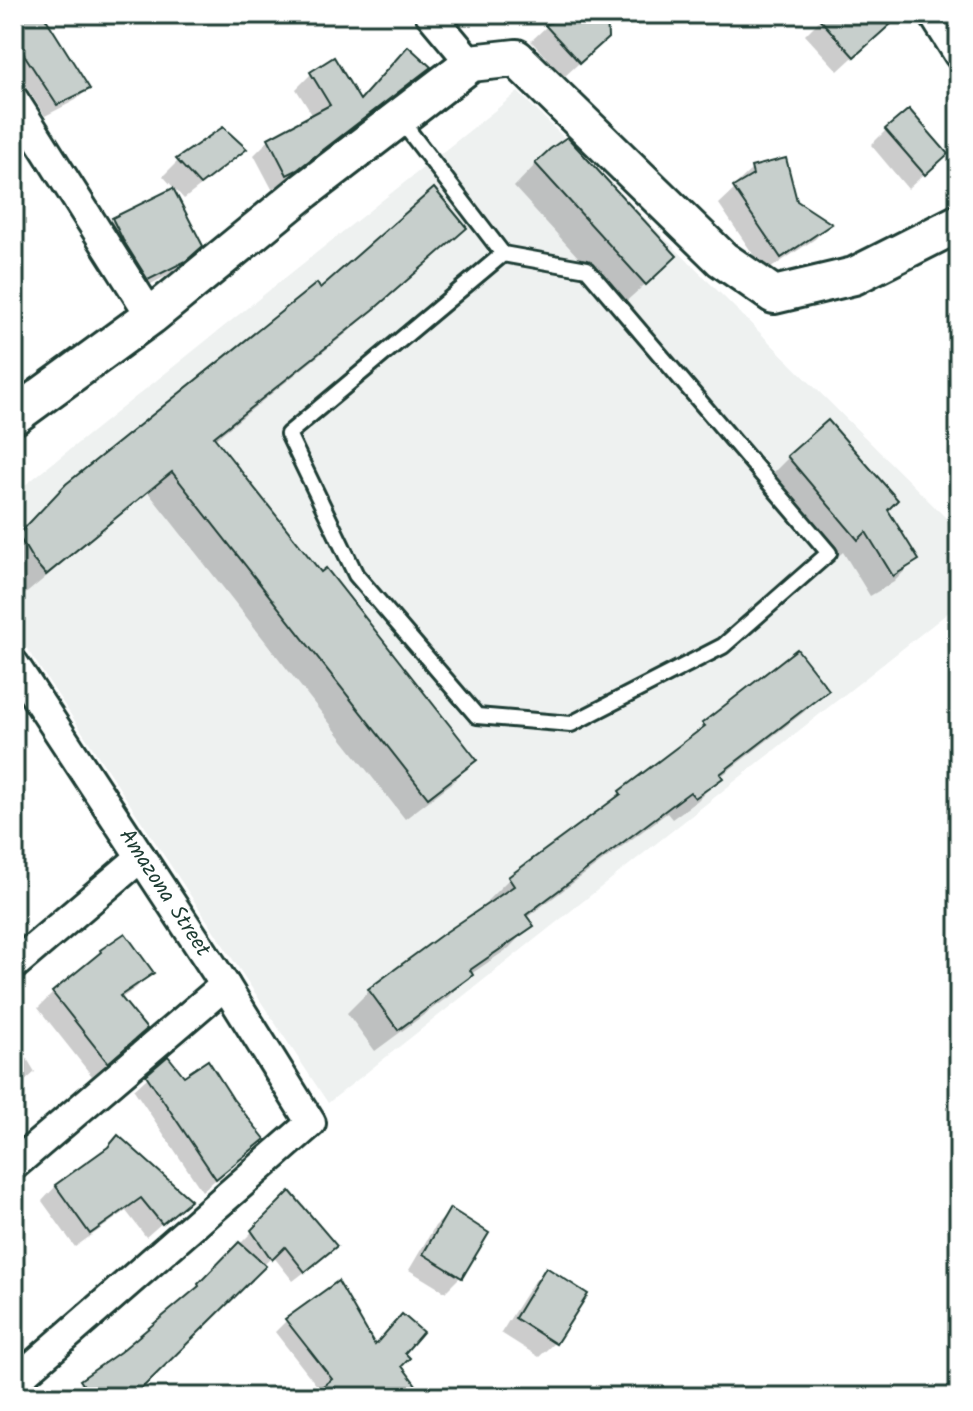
<svg xmlns="http://www.w3.org/2000/svg" width="973" height="1411" viewBox="0 0 973 1411" font-family="Kalam,sans-serif">
  <style>
    .built { fill: #eef1f0 }
    .shadow { fill: #0003 }
    .building { fill: #c7cfcc; stroke: #1f3d34; stroke-width: 2 }
    .lines { fill: none; stroke-linecap: round; stroke-linejoin: round }
    .service-casing { stroke: #1f3d34; stroke-width: 20 }
    .minor-casing { stroke: #1f3d34; stroke-width: 34 }
    .tertiary-casing { stroke: #1f3d34; stroke-width: 42 }
    .service { stroke: #fff; stroke-width: 14 }
    .minor { stroke: #fff; stroke-width: 28 }
    .tertiary { stroke: #fff; stroke-width: 36 }
    .labels { text-anchor: middle; dominant-baseline: central; stroke-width: 6; stroke-linejoin: round; paint-order: stroke }
    .street-label { font-size: 22px; fill: #1f3d34; stroke: #fff }
  </style>
  <rect width="100%" height="100%" fill="#fff"/>
  <filter id="ink" filterUnits="userSpaceOnUse"><feTurbulence type="fractalNoise" baseFrequency=".0125" numOctaves="2"/><feDisplacementMap in="SourceGraphic" scale="16" xChannelSelector="R" yChannelSelector="G"/><feConvolveMatrix kernelMatrix="1 2 1 2 8 2 1 2 1" color-interpolation-filters="sRGB"/></filter>
  <g filter="url(#ink)">
    <polygon class="built" points="518,92 959,531 959,604 328,1103 14,629 14,494"/>
    <g class="shadow">
      <polygon points="28,14 41,14 88,89 76,100 45,116 14,68 14,23"/>
      <polygon points="573,14 605,14 590,53 564,77 531,41 546,27"/>
      <polygon points="833,14 879,14 864,47 838,71 805,35 820,20"/>
      <polygon points="333,60 359,102 429,67 414,82 280,184 272,189 254,155 269,140 313,116 296,89 311,74"/>
      <polygon points="223,130 244,149 229,164 184,199 163,176 178,161"/>
      <polygon points="886,130 930,169 908,189 871,145"/>
      <polygon points="563,143 652,278 622,305 514,187 536,164"/>
      <polygon points="752,169 796,203 829,224 815,239 765,272 719,204 737,187 736,184"/>
      <polygon points="113,220 185,261 168,275 132,294 98,235"/>
      <polygon points="442,250 348,332 214,440 321,575 474,760 452,783 405,819 148,492 23,596 14,585 14,540 44,508 320,291"/>
      <polygon points="788,458 886,509 916,559 894,582 870,596 843,552 834,560 766,480"/>
      <polygon points="826,689 804,712 720,777 698,800 672,819 667,813 526,918 531,925 509,948 471,974 448,997 375,1051 347,1013 369,991 444,935 490,905 487,901 509,879 603,810 620,792 684,745 704,724"/>
      <polygon points="151,972 136,988 120,999 129,1044 92,1076 38,1008 53,993"/>
      <polygon points="14,1037 35,1072 14,1091"/>
      <polygon points="168,1059 184,1079 262,1139 249,1152 202,1191 134,1090"/>
      <polygon points="56,1186 188,1200 146,1237 126,1211 75,1247 42,1201"/>
      <polygon points="290,1194 324,1257 293,1281 273,1256 131,1397 67,1397 82,1382 121,1354 185,1299"/>
      <polygon points="451,1211 460,1277 445,1292 409,1270 435,1226"/>
      <polygon points="547,1269 555,1342 539,1357 501,1333 532,1284"/>
      <polygon points="287,1320 374,1347 402,1353 400,1366 423,1397 315,1397 321,1391 275,1332"/>
    </g>
    <g class="building">
      <polygon points="24,14 43,14 90,89 57,105 14,39 14,21"/>
      <polygon points="569,14 607,14 608,38 580,63 545,25"/>
      <polygon points="815,14 902,14 854,57"/>
      <polygon points="408,46 431,67 297,170 287,175 268,138 330,105 310,72 334,57 360,100"/>
      <polygon points="909,109 948,154 925,175 885,129"/>
      <polygon points="223,127 247,149 200,185 176,159"/>
      <polygon points="567,137 677,256 646,285 535,163 550,149"/>
      <polygon points="786,158 797,201 832,224 781,258 733,187 753,175 751,167"/>
      <polygon points="173,188 203,246 186,261 148,280 123,240 112,218"/>
      <polygon points="434,188 467,228 373,310 214,437 321,572 326,568 477,760 428,798 172,472 46,575 33,560 18,535 66,484 317,283 320,288"/>
      <polygon points="828,420 898,500 888,510 919,560 893,576 866,532 858,540 787,456"/>
      <polygon points="797,649 829,690 720,774 723,778 695,798 690,792 526,915 534,926 470,970 473,975 398,1030 368,989 443,934 514,886 508,877 621,794 619,791 705,726 702,723"/>
      <polygon points="125,933 154,973 120,996 147,1029 108,1063 52,992 101,952 100,950"/>
      <polygon points="168,1056 184,1076 208,1060 233,1099 265,1139 216,1179 146,1075"/>
      <polygon points="118,1135 191,1200 162,1224 141,1198 90,1234 55,1185 108,1147"/>
      <polygon points="290,1191 337,1246 305,1272 285,1247 272,1260 251,1230"/>
      <polygon points="450,1208 489,1233 462,1278 423,1254"/>
      <polygon points="239,1242 266,1266 133,1397 92,1397 80,1380 120,1352 199,1286 198,1284"/>
      <polygon points="546,1267 588,1294 556,1344 515,1318"/>
      <polygon points="338,1281 375,1345 402,1314 423,1332 405,1353 410,1358 402,1366 425,1397 309,1397 332,1379 285,1319"/>
    </g>
    <g class="lines">
      <defs>
        <polyline id="service" points="399,118 503,254 587,269 829,553 723,646 571,724 477,716 356,575 288,434 503,254"/>
        <g id="minor">
          <polyline points="430,14 471,63"/>
          <polyline points="933,14 959,55"/>
          <polyline points="14,100 151,316"/>
          <path id="s1" d="M14,664L225,985L311,1123L14,1382"/>
          <polyline points="14,965 141,857"/>
          <polyline points="14,1165 225,985"/>
        </g>
        <polyline id="tertiary" points="14,416 151,316 304,191 471,63 516,58 722,259 774,295 854,276 959,223"/>
      </defs>
      <use href="#service" class="service-casing"/>
      <use href="#minor" class="minor-casing"/>
      <use href="#tertiary" class="tertiary-casing"/>
      <use href="#service" class="service"/>
      <use href="#minor" class="minor"/>
      <use href="#tertiary" class="tertiary"/>
    </g>
  </g>
  <g class="labels">
    <g class="street-label">
      <text stroke="none"><textPath href="#s1" startOffset="274">Amazona Street</textPath></text>
    </g>
  </g>
  <rect width="973" height="1411" fill="none" stroke="#fff" stroke-width="48"/>
  <rect x="24" y="24" width="925" height="1363" fill="none" stroke="#1f3d34" stroke-width="3" filter="url(#ink)"/>
</svg>
